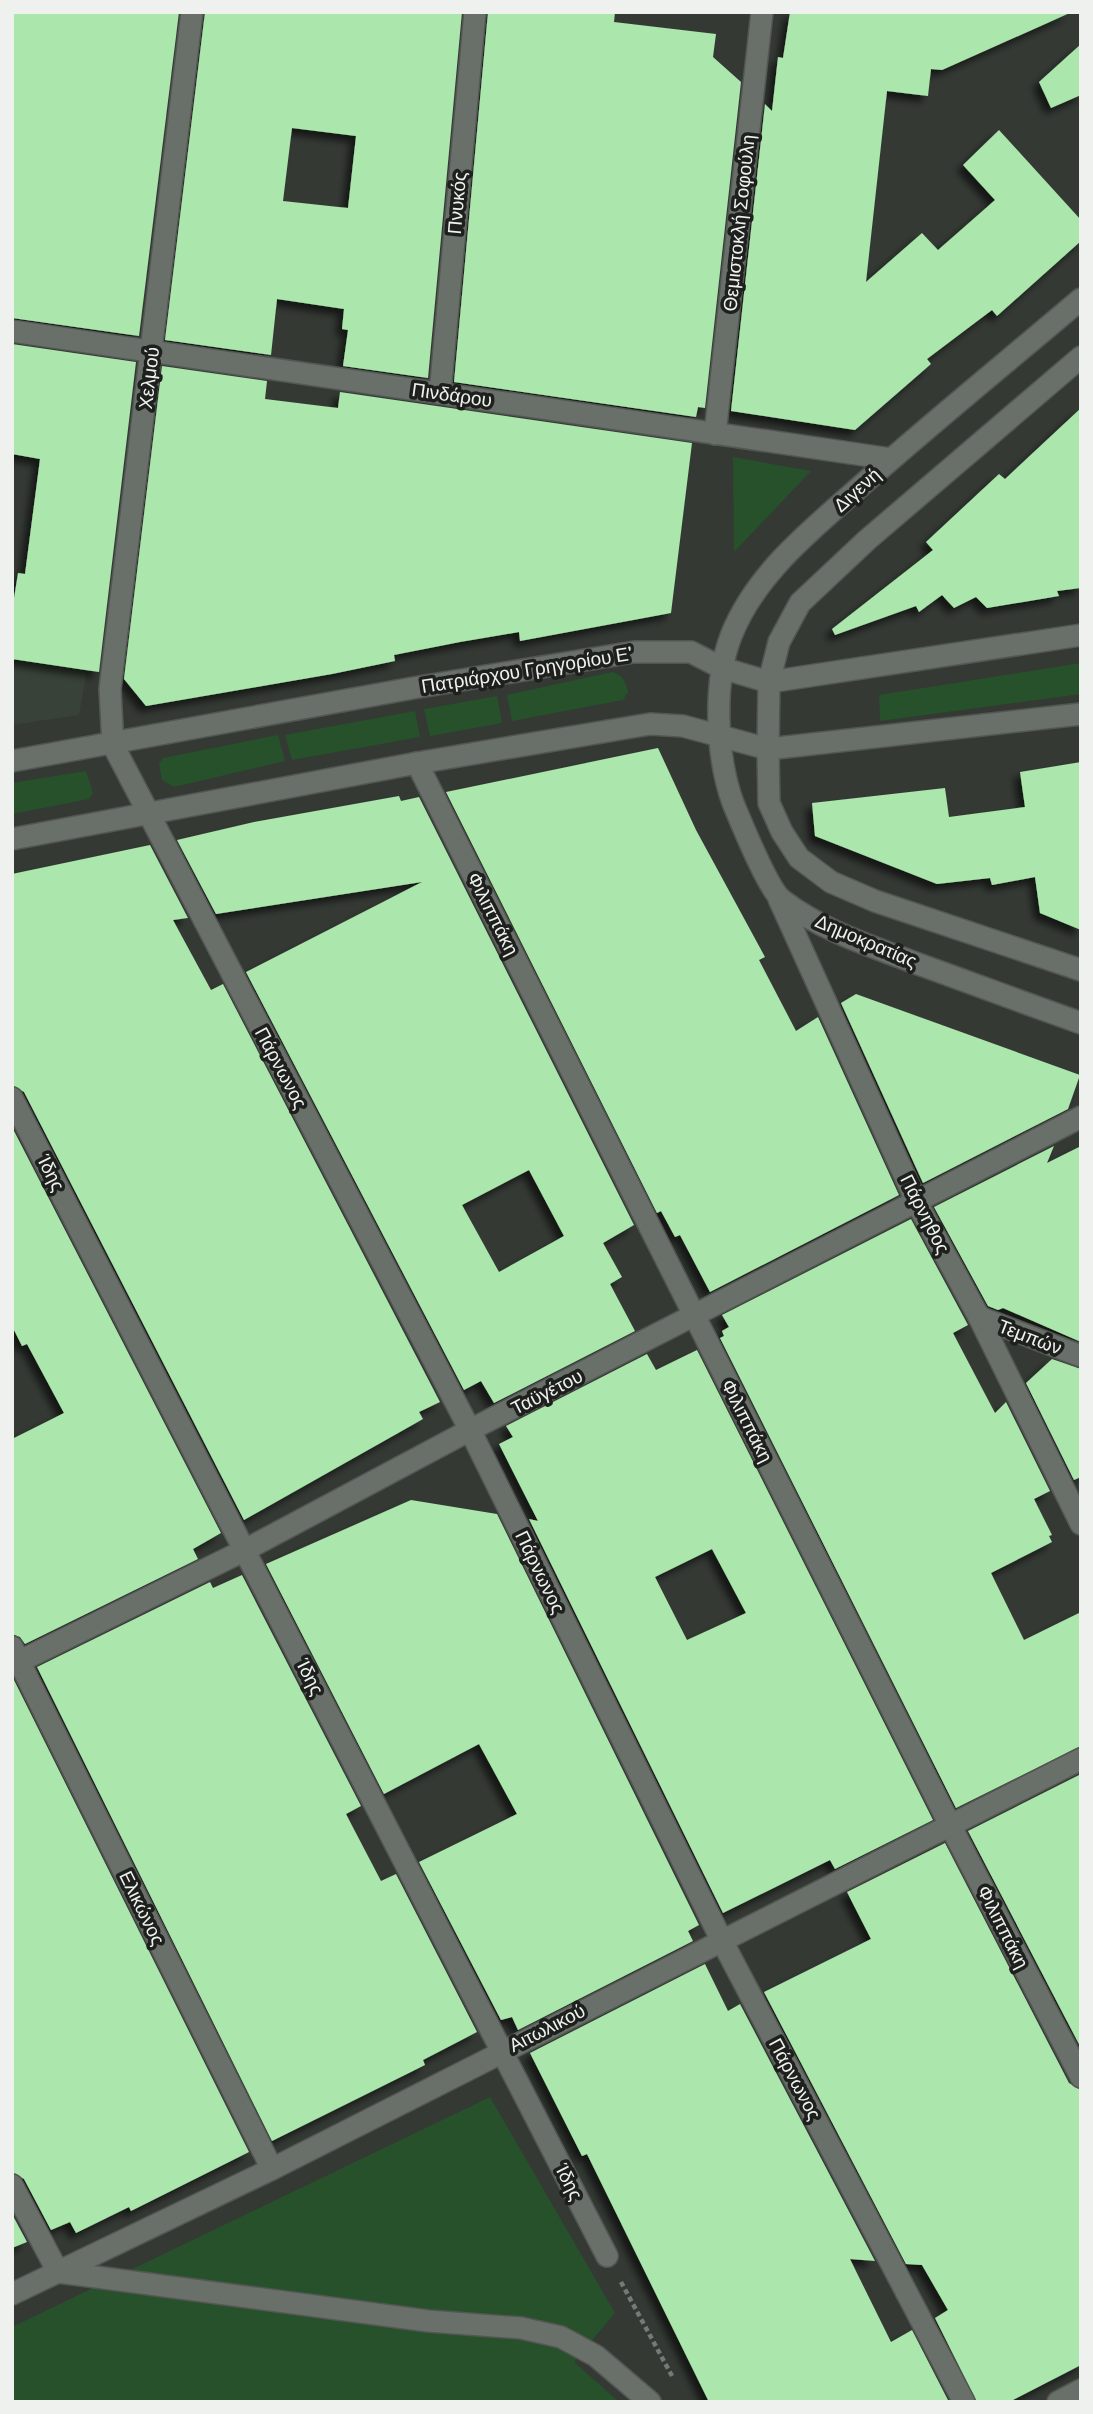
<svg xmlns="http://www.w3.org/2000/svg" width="1093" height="2414" viewBox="0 0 1093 2414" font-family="Rubik,sans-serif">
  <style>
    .built { fill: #384238 }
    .green { fill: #27512a }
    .building { fill: #abe6ac; fill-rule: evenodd; filter: url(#shadow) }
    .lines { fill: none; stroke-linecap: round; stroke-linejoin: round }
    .minor-casing { stroke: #535653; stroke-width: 24 }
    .path { stroke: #767a76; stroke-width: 4.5; stroke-dasharray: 5 3.5; stroke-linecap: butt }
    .minor { stroke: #696f69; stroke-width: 21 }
    .labels { text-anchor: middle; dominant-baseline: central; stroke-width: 7; stroke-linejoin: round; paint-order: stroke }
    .street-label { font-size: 19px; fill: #eef1ee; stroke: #1d201d }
  </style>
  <defs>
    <filter id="shadow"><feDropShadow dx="-6" dy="6" stdDeviation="3.5" flood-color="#0009"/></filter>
  </defs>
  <rect width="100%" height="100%" fill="#343934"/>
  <polygon class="built" points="12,606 20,607 87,670 79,715 12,725"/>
  <g class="green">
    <polygon points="733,457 811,471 734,552"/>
    <polygon points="1081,663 1081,694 880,721 879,695"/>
    <path d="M612,672C623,675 625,681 628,692L623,700L512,721L507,695Z"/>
    <polygon points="497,696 502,723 430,736 424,709"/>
    <polygon points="415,711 420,737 292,760 285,735"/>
    <polygon points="278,735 285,761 174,787 162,780 159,764 163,758"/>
    <polygon points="86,771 93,793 89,799 12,814 12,783"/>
    <polygon points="490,2097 615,2313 574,2362 619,2402 12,2402 12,2327"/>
  </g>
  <g class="building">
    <polygon points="12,12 179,12 139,336 12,318"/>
    <path d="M205,12H462L428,378L343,366L348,330L342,329L344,309L277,299L271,355L165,340ZM292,128L356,136L348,208L283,201Z"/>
    <polygon points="488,12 615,12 614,22 716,34 713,57 741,82 705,408 698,407 696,417 454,382"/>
    <polygon points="790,12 1072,12 942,70 931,69 928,96 887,91 866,282 922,233 938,250 995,200 963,165 999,130 1081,220 1081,241 997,316 992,310 927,359 931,364 855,430 731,411 765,104 772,111 778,57 783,58"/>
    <polygon points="1081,44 1081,95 1051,108 1039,82"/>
    <polygon points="12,344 136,362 99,672 12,659 12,611 18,573 25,574 40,459 12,454"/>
    <polygon points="162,366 267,381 265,399 338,408 340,392 692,443 671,613 520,641 519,632 460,642 394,655 395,661 332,674 146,706 124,679"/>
    <polygon points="1081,408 1081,588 1057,591 1059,596 987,608 976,597 954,608 942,595 919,612 916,606 835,635 832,629 933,550 926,542 999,474 1005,479"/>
    <polygon points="658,748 696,830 765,957 759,960 796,1031 818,1017 899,1195 710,1292 680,1235 675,1237 661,1211 657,1213 446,792"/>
    <polygon points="1081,762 1081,930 1040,913 1035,877 992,885 990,878 937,884 815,836 812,803 945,788 949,817 1025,807 1020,772"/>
    <path d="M399,796L401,801L419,797L634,1225L603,1243L622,1277L610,1284L635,1331L494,1403L481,1381L464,1390L246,972L422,882L216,914L177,840L254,822ZM529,1170L564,1236L499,1272L462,1205Z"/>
    <polygon points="150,845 188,918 173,920 211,990 223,984 440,1402 419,1412 423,1419 244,1520 24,1092 12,1085 12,874"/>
    <polygon points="856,994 1080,1075 1068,1109 923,1183 841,1003"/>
    <polygon points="12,1127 221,1533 193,1549 198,1559 25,1644 20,1637 12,1634 12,1439 64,1413 27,1344 22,1346 12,1326"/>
    <polygon points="1054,1146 1047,1163 1081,1146 1081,1342 1003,1308 998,1310 988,1306 934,1207"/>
    <polygon points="911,1219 968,1325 953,1333 995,1413 1006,1402 1050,1491 1034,1499 1052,1535 1049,1536 1052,1542 991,1573 1024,1640 1081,1612 1081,1746 956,1808 720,1338 724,1336 722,1331 729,1327 722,1315"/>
    <path d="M697,1350L933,1820L835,1869L830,1860L723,1913L529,1519L538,1521L499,1444L513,1437L506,1426L647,1354L656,1370ZM712,1549L746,1613L687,1640L655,1577Z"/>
    <polygon points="1052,1359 1081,1369 1081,1477 1074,1480 1026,1383"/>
    <polygon points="411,1500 497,1514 699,1925 688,1931 693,1941 518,2030 512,2017 501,2020 419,1862 517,1814 479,1744 384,1794 266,1564"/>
    <polygon points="242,1575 361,1806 346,1814 381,1881 396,1874 477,2032 423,2060 425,2065 272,2141 37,1667 210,1582 213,1588"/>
    <polygon points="13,1678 249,2152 131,2211 129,2207 76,2233 70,2222 51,2230 24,2179 12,2172"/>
    <polygon points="1081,1774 1081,2048 968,1831"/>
    <polygon points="945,1843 1069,2083 1081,2090 1081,2365 1009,2402 977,2402 935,2318 948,2310 922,2265 906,2264 764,1992 871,1939 847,1892"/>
    <polygon points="705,1964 728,2011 740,2004 875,2261 850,2259 891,2342 912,2330 949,2402 709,2402 587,2154 582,2156 530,2053"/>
    <polygon points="12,2214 27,2242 12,2248"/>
  </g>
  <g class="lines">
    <defs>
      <g id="minor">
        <polyline points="192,12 110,689 113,745 470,1430 721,1939 964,2402"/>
        <path d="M1081,299C1008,361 934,421 863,484C814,528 756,572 731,636C713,683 716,756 733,803C741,822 768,889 782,900C822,931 874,947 921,965C974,984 1027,1004 1081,1023"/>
        <polyline points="12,331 891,459"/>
        <polyline points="1081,357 867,540 800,603 779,642 769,682 768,749 769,803 782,832 799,858 831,882 875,901 1081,970"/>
        <polyline points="440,393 475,12"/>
        <polyline points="715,434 762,12"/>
        <polyline points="12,761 413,688 634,652 691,652 722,668 769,682 1081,635"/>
        <polyline points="417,763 950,1825 1081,2077"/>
        <polyline points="12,839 417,763 650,724 683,726 768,749 1081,714"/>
        <polyline points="779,899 917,1203 979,1317 1081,1524"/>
        <polyline points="12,1098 607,2256"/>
        <polyline points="979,1317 1081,1356"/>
        <polyline points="12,1647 272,2169"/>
        <polyline points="12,1665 245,1550 470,1430 1081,1117"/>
        <polyline points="12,2185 58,2272 428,2321 521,2328 561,2337 596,2356 650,2402"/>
        <polyline points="12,2294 272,2169 1081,1759"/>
        <polyline points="1058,2402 1081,2390"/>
      </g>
    </defs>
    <use href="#minor" class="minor-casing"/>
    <polyline class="path" points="621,2282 672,2376"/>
    <use href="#minor" class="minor"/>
  </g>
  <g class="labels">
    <g class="street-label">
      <text transform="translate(457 203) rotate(-85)">Πνυκός</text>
      <text transform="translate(739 223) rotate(-84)">Θεμιστοκλή Σοφούλη</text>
      <text transform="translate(149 378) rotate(-83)">Χελμού</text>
      <text transform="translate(452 395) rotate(8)">Πινδάρου</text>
      <text transform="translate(857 490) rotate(-42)">Διγενή</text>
      <text transform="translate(527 670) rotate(-9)">Πατριάρχου Γρηγορίου Ε'</text>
      <text transform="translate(493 914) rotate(63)">Φιλιππάκη</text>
      <text transform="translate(866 941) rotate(23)">Δημοκρατίας</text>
      <text transform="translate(281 1068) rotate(62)">Πάρνωνος</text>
      <text transform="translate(51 1173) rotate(63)">Ίδης</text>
      <text transform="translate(925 1214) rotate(63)">Πάρνηθος</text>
      <text transform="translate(1030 1337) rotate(21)">Τεμπών</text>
      <text transform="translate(547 1392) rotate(-27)">Ταϋγέτου</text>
      <text transform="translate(747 1421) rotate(63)">Φιλιππάκη</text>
      <text transform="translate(540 1572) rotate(64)">Πάρνωνος</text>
      <text transform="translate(310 1677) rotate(63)">Ίδης</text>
      <text transform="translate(142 1908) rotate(64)">Ελικώνος</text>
      <text transform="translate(1003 1927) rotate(63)">Φιλιππάκη</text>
      <text transform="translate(547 2028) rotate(-27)">Αιτωλικού</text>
      <text transform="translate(795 2079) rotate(62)">Πάρνωνος</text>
      <text transform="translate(569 2182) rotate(63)">Ίδης</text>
    </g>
  </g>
  <rect width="1093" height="2414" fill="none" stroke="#eef1ee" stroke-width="28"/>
</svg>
